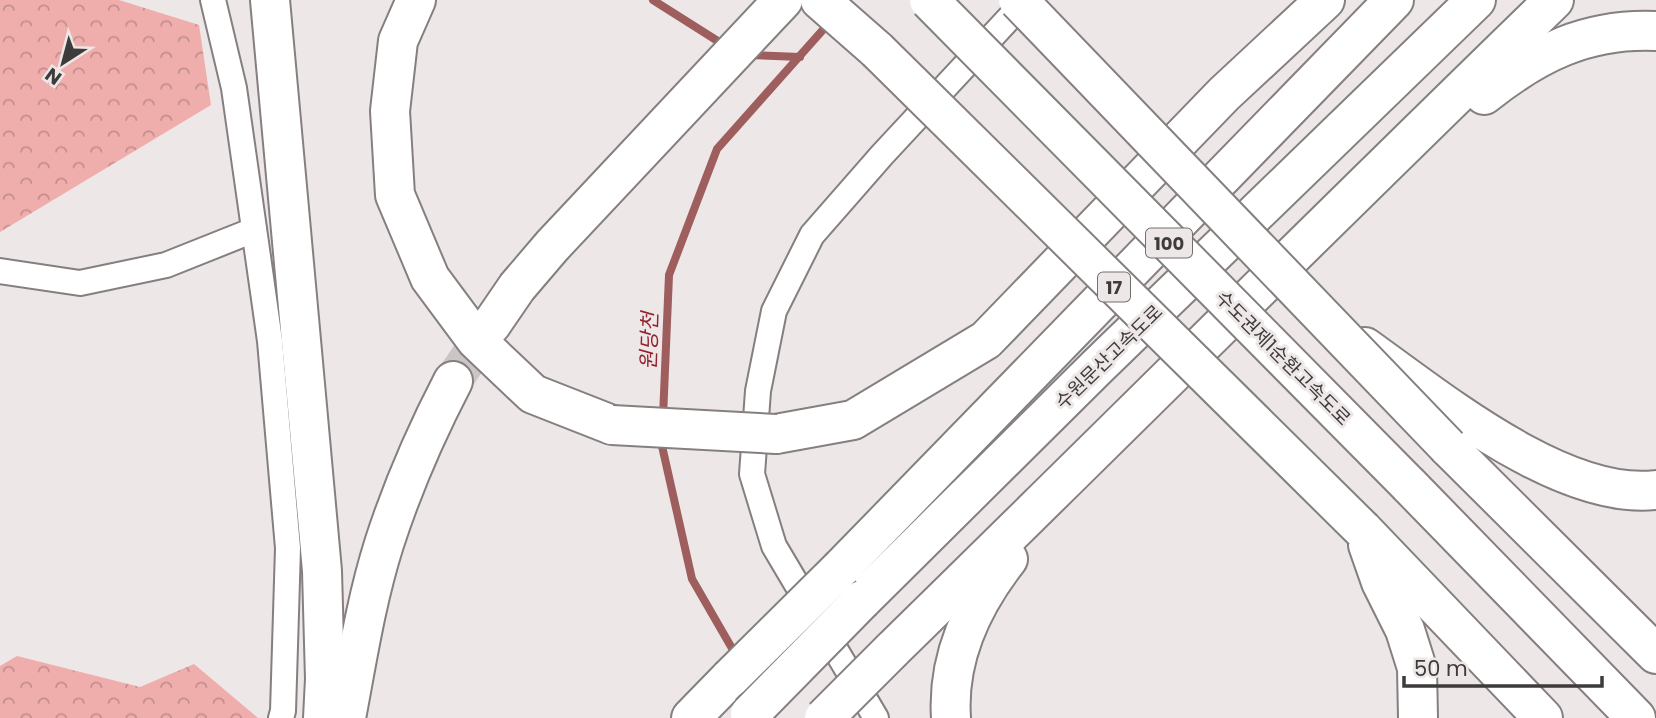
<svg xmlns="http://www.w3.org/2000/svg" width="1656" height="718" viewBox="0 0 1656 718" font-family="Poppins,'Noto Sans KR',sans-serif">
  <style>
    .forest { fill: url(#forest-crowns) }
    .lines { fill: none; stroke-linecap: round; stroke-linejoin: round }
    .stream { stroke: #9f5e5e; stroke-width: 8 }
    .motorway-tunnel { stroke: #cbc5c5; stroke-width: 38; stroke-dasharray: 38 19; stroke-linecap: butt }
    .minor-casing { stroke: #857f7f; stroke-width: 28 }
    .motorway-casing { stroke: #857f7f; stroke-width: 42 }
    .minor { stroke: #fff; stroke-width: 24 }
    .motorway { stroke: #fff; stroke-width: 38 }
    .motorway-bridge-casing { stroke: #857f7f; stroke-width: 42; stroke-linecap: butt }
    .motorway-bridge { stroke: #fff; stroke-width: 38 }
    .labels { text-anchor: middle; dominant-baseline: central; stroke-width: 6; stroke-linejoin: round; paint-order: stroke }
    .shield { fill: #eee7e7; stroke: #736f6f; stroke-width: 2 }
    .shield-label { font-size: 18px; font-weight: bold; fill: #3e3b3b }
    .street-label { font-size: 19px; fill: #3e3b3b; stroke: #eee7e7 }
    .water-label { font-size: 21px; font-style: italic; fill: #91222e; stroke: #eee7e7 }
  </style>
  <defs>
    <pattern id="forest-crowns" width="20" height="18" patternUnits="userSpaceOnUse" patternTransform="scale(1.75)"><rect width="20" height="18" fill="#efadac"/><path d="M2 6a3 3 0 1 1 6 0M12 15a3 3 0 1 1 6 0" fill="none" stroke="#c38e8d"/></pattern>
  </defs>
  <rect width="100%" height="100%" fill="#eee7e7"/>
  <g class="forest">
    <polygon points="0,0 119,0 199,25 211,105 0,232"/>
    <polygon points="17,656 140,687 194,664 258,718 0,718 0,666"/>
  </g>
  <g class="lines">
    <g class="stream">
      <polyline points="653,0 724,45"/>
      <polyline points="748,55 800,57"/>
      <polyline points="663,417 669,275 717,149 829,23"/>
      <polyline points="662,437 662,446 692,579 737,657"/>
    </g>
    <polyline class="motorway-tunnel" points="453,381 491,325"/>
    <defs>
      <g id="minor">
        <polyline points="213,0 234,88 270,341 288,548 283,711 281,718"/>
        <polyline points="0,271 80,283 166,265 254,230"/>
        <polyline points="876,718 774,546 752,474 758,391 774,311 812,235 882,155 1026,0"/>
      </g>
      <g id="motorway">
        <polyline points="270,0 322,571 325,679 323,718"/>
        <polyline points="416,0 398,41 390,111 395,195 430,278 476,340 533,394 612,425"/>
        <polyline points="820,0 877,50"/>
        <path d="M1484,95C1537,53 1587,28 1656,31"/>
        <polyline points="491,325 517,287 552,246 783,0"/>
        <path d="M1365,347C1438,399 1562,501 1656,490"/>
        <polyline points="776,434 853,420 986,340 1224,94 1325,0"/>
        <polyline points="1448,447 1656,654"/>
        <polyline points="1409,485 1636,718"/>
        <polyline points="1363,530 1543,718"/>
        <polyline points="1368,545 1381,582 1405,630 1417,668 1418,718"/>
        <polyline points="842,567 1394,0"/>
        <polyline points="862,600 1098,366 1476,0"/>
        <path d="M892,650C1113,434 1332,215 1554,0"/>
        <path d="M346,718C357,660 366,601 384,544C402,488 426,433 453,381"/>
        <polyline points="691,718 730,678"/>
        <path d="M951,718C947,659 972,605 1008,559"/>
      </g>
    </defs>
    <use href="#minor" class="minor-casing"/>
    <use href="#motorway" class="motorway-casing"/>
    <use href="#minor" class="minor"/>
    <use href="#motorway" class="motorway"/>
    <defs>
      <g id="motorway-bridge">
        <polyline points="929,0 1409,485"/>
        <polyline points="1018,0 1448,447"/>
        <polyline points="877,50 1363,530"/>
        <polyline points="612,425 776,434"/>
        <polyline points="730,678 842,567"/>
        <polyline points="750,714 862,600"/>
        <polyline points="824,718 892,650"/>
      </g>
    </defs>
    <use href="#motorway-bridge" class="motorway-bridge-casing"/>
    <use href="#motorway-bridge" class="motorway-bridge"/>
  </g>
  <g class="labels">
    <g class="shield">
      <rect x="1146" y="228.5" width="46" height="29" rx="5"/>
      <rect x="1098" y="272.5" width="32" height="29" rx="5"/>
    </g>
    <g class="shield-label">
      <text x="1169" y="243">100</text>
      <text x="1114" y="287">17</text>
    </g>
    <g class="street-label">
      <text transform="translate(1109 357) rotate(-44)">수원문산고속도로</text>
      <text transform="translate(1283 358) rotate(45)">수도권제1순환고속도로</text>
    </g>
    <g class="water-label">
      <text transform="translate(649 341) rotate(-88)">원당천</text>
    </g>
  </g>
  <g transform="translate(63 63) rotate(216)" stroke="#eee7e7" stroke-width="5" paint-order="stroke">
  <path d="M0-5L12 26L0 18L-12 26Z" fill="#3e3b3b"/>
  <text y="-10" font-size="19" font-weight="bold" text-anchor="middle" fill="#3e3b3b">N</text>
  </g>
  <path d="M1404 676v10h198v-10" fill="none" stroke="#3e3b3b" stroke-width="3.5"/>
  <text x="1414" y="676" font-size="21" fill="#3e3b3b" stroke="#eee7e7" stroke-width="5" paint-order="stroke">50 m</text>
</svg>
